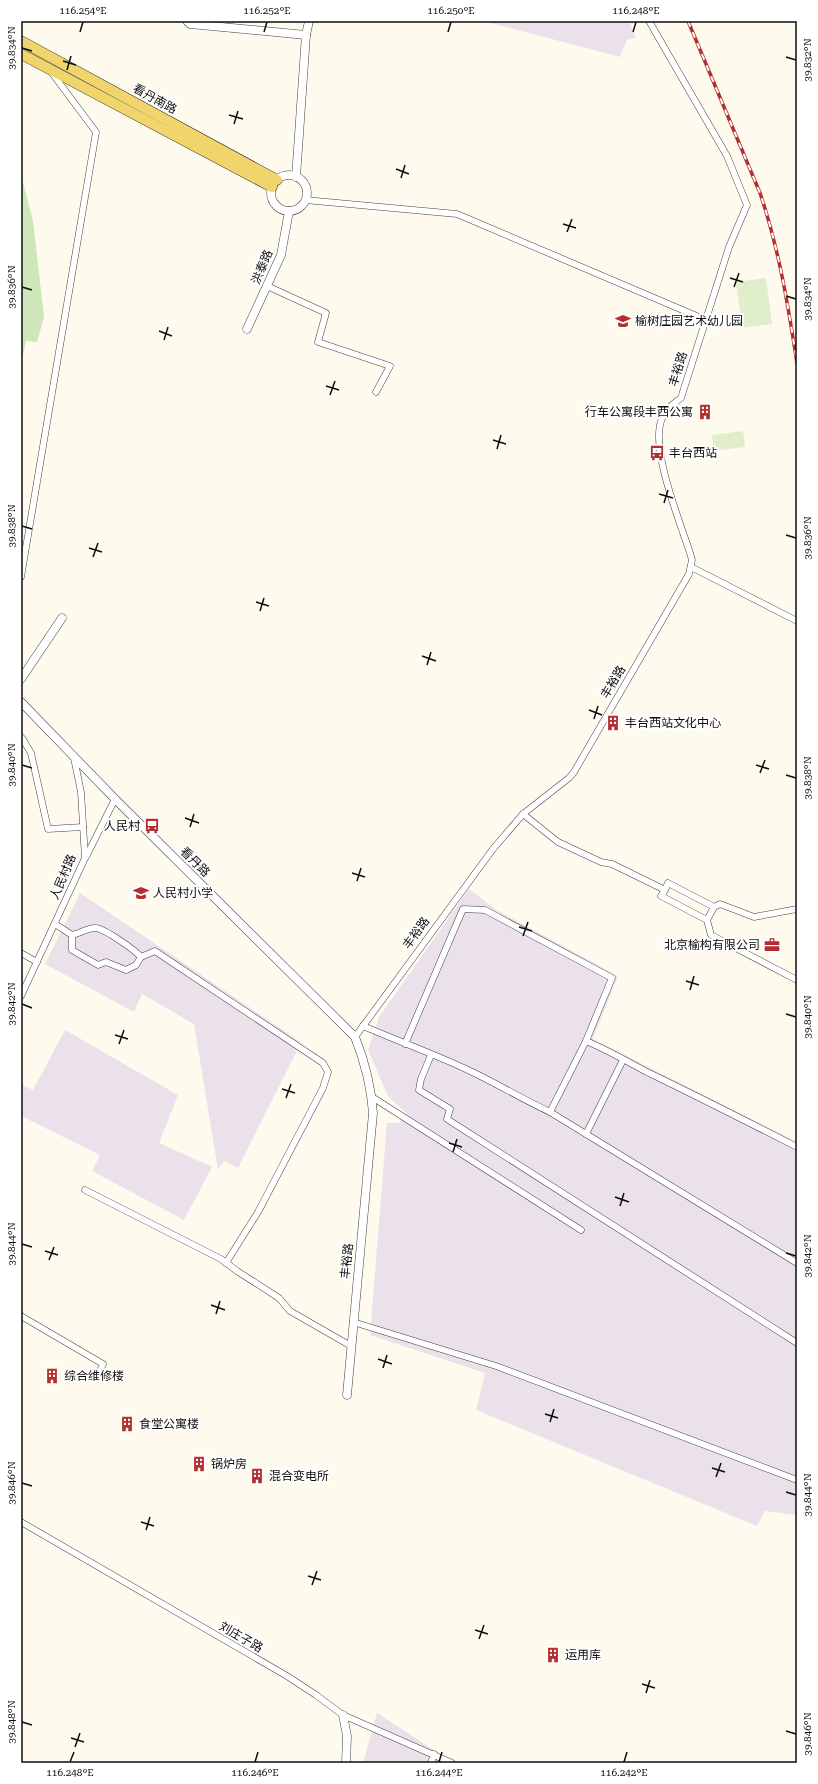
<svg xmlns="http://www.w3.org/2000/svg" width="818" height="1784" viewBox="0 0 818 1784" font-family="'Roboto Serif','Noto Sans SC',serif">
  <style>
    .industrial { fill: #eae1eb }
    .park { fill: #cfe6ba }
    .pitch { fill: #e1eecb }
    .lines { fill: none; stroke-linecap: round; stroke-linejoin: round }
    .minor-casing { stroke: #404040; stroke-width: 7 }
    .tertiary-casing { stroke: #404040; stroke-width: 9 }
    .primary-casing { stroke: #1e1e1e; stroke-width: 11 }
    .minor { stroke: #fff; stroke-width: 6 }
    .tertiary { stroke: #fff; stroke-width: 8 }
    .primary { stroke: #f0d46c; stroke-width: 10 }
    .rail-casing { stroke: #b42e30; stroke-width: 3.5 }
    .rail { stroke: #fff; stroke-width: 2; stroke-dasharray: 6; stroke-linecap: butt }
    .ticks { fill: none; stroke: #0d0d0d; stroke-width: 1.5 }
    .labels { text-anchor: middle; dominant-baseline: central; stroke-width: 4; stroke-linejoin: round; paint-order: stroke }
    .street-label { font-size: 12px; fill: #0d0d0d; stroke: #fff }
    .poi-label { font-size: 12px; fill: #0d0d0d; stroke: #fff; text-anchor: start }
    .neatline { fill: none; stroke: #0d0d0d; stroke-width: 1.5 }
    .ticks-label { font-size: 10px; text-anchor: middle; fill: #0d0d0d }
  </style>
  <rect width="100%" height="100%" fill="#fefbee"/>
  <g class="industrial">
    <polygon points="483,21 630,21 635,38 627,40 620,57"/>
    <polygon points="469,889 495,909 618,976 593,1039 797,1142 797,1515 765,1511 757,1526 476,1410 485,1373 370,1335 387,1123 399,1123 406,1113 388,1096 368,1050 379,1017"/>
    <polygon points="80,893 299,1041 298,1049 238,1168 224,1161 218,1170 194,1024 142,994 134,1012 45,964"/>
    <polygon points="65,1030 178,1095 159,1143 212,1167 184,1220 92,1171 100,1155 21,1116 21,1084 33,1090"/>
    <polygon points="377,1713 454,1763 363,1763"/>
  </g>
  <polygon class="park" points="21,175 33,221 44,317 37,342 26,341 21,364"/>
  <g class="pitch">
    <polygon points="766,278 772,324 742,328 736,282"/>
    <polygon points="743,431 745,447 714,451 712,435"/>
  </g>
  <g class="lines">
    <defs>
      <g id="minor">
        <polyline points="305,200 457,214 706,320"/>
        <polyline points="267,286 326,313 318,342 390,366 376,392"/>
        <polyline points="691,567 797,621"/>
        <polyline points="21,577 96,132 52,73"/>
        <polyline points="22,738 31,753 48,829 83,827"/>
        <polyline points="523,814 558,842 601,862 612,864 665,890 661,896 707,920 714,907 668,883 665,890"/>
        <polyline points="86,857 115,799"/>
        <polyline points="714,907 720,904 754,917 797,909"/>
        <polyline points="707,920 711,935 797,980"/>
        <path d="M55,924L72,935C80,933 90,927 96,928C105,929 135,950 141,957L155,951L323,1063L328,1072L323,1088L258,1212L226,1263"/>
        <polyline points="72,935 72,950 98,965 106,962 126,970 136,965 141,957"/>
        <polyline points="21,953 37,962"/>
        <polyline points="21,996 85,858 81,792 74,758"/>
        <path d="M363,1026C398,1041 434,1054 468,1070C496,1083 522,1099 550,1112L586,1041L612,978L485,910L463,909L405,1044"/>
        <path d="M355,1037L493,849L523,814L569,778L574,772L689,574L692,560L690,553C680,522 651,451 661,421C664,410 673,404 681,398L729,247L747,205L727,156L649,21"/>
        <path d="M586,1041C608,1050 628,1062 649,1073C699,1097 748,1122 797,1147"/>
        <polyline points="431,1055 421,1079 419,1090 450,1109 447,1119 797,1343"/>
        <polyline points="372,1097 581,1230"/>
        <polyline points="550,1112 586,1134 623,1060"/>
        <polyline points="586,1134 797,1263"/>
        <polyline points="85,1190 221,1259 237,1271 279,1298 290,1311 351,1346"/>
        <polyline points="21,1316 103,1364 100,1371"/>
        <polyline points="353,1322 496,1366 797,1480"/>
        <polyline points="21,1522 287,1676 316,1695 343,1715 452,1763"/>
        <polyline points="431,1763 434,1754"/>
      </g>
      <g id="tertiary">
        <polyline points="187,21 190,24 306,35"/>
        <circle cx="289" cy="193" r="18"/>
        <polyline points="296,177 306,35 309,21"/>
        <polyline points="247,329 281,255 289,211"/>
        <polyline points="21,679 62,618"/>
        <path d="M21,702L115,799L355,1037C365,1062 371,1086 373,1113L347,1395"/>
        <polyline points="343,1715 347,1736 346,1763"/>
      </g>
      <g id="primary">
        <polyline points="21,41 277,180"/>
        <polyline points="21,54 272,187"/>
      </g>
    </defs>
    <use href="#minor" class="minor-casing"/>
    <use href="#tertiary" class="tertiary-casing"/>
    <use href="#primary" class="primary-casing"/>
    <use href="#minor" class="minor"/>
    <use href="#tertiary" class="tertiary"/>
    <use href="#primary" class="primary"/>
    <defs>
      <path id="rail" d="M688,21L760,193C779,249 788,305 797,363"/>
    </defs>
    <use href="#rail" class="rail-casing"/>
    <use href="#rail" class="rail"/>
  </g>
  <path class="ticks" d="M80,32L83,22M264,32L267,22M448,32L451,22M633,32L636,22M22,48L32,51M786,57L796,60M63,61L76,65M67,70L71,56M229,115L243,119M234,124L238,111M396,169L409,174M401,178L405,165M563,224L576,228M567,232L572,219M730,278L743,282M22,287L32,290M734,287L739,273M786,296L796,299M159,331L172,336M164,340L168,327M326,386L339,390M330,395L335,381M493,440L506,444M497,449L501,435M659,494L673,498M664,503L668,490M22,526L32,529M786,535L796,538M89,548L102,552M93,557L98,543M256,602L269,606M260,611L264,598M422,656L436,661M427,665L431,652M589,710L602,715M594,719L598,706M22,765L32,768M756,765L769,769M760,773L765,760M786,775L796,778M185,818L199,823M190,827L194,814M352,873L365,877M357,881L361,868M519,927L532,931M523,936L528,922M686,981L699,985M690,990L694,976M22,1004L32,1008M786,1014L796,1017M115,1035L128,1039M119,1044L124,1030M282,1089L295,1093M286,1098L291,1084M449,1143L462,1147M453,1152L457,1139M615,1197L629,1202M620,1206L624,1193M22,1244L32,1247M45,1251L58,1255M786,1253L796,1256M49,1260L54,1247M211,1305L225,1310M216,1314L220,1301M378,1359L392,1364M383,1368L387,1355M545,1414L558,1418M550,1422L554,1409M712,1468L725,1472M716,1477L721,1463M22,1483L32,1486M786,1492L796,1495M141,1522L154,1526M146,1530L150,1517M308,1576L321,1580M312,1585L317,1571M475,1630L488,1634M479,1639L484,1625M642,1684L655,1688M646,1693L650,1680M22,1722L32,1725M786,1731L796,1734M71,1738L84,1742M75,1747L80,1733M70,1762L74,1752M255,1762L258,1752M439,1762L442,1752M624,1762L627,1752"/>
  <defs>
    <symbol id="school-bare" viewBox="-9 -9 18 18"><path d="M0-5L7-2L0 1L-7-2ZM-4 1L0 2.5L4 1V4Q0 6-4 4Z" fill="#b42e30" stroke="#fff" stroke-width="2.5" paint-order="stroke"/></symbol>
    <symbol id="building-bare" viewBox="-9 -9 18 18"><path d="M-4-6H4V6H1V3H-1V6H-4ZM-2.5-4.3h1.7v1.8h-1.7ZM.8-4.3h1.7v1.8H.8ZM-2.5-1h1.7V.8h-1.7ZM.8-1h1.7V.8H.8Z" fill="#b42e30" stroke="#fff" stroke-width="2.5" paint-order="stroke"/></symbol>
    <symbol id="bus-bare" viewBox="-9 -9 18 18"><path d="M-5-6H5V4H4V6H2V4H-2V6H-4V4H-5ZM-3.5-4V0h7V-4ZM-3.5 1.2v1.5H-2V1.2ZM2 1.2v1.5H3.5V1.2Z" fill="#b42e30" stroke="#fff" stroke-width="2.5" paint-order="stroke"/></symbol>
    <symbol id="office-bare" viewBox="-9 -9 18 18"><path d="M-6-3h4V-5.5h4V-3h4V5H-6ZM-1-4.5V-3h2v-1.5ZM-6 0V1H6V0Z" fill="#b42e30" stroke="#fff" stroke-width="2.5" paint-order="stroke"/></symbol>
  </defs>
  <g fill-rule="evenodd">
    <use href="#school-bare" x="612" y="310" width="22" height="22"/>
    <use href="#building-bare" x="694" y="401" width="22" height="22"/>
    <use href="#bus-bare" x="646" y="442" width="22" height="22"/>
    <use href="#building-bare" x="602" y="712" width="22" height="22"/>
    <use href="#bus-bare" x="141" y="815" width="22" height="22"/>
    <use href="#school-bare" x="130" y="882" width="22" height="22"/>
    <use href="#office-bare" x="761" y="934" width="22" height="22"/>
    <use href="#building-bare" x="41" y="1365" width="22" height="22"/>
    <use href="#building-bare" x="116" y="1413" width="22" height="22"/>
    <use href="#building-bare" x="188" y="1453" width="22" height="22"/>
    <use href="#building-bare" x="246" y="1465" width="22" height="22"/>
    <use href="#building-bare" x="542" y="1644" width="22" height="22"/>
  </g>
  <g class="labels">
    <g class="street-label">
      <text transform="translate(155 99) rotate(29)">看丹南路</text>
      <text transform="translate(262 267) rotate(-67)">洪泰路</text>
      <text transform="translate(678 369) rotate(-73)">丰裕路</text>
      <text transform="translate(613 682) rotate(-59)">丰裕路</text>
      <text transform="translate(195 862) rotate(45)">看丹路</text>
      <text transform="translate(63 877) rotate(-67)">人民村路</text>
      <text transform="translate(416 933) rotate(-54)">丰裕路</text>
      <text transform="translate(347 1261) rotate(-84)">丰裕路</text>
      <text transform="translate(241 1637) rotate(30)">刘庄子路</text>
    </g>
    <g class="poi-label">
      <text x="635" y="321">榆树庄园艺术幼儿园</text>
      <text x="693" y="412" text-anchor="end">行车公寓段丰西公寓</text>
      <text x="669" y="453">丰台西站</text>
      <text x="625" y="723">丰台西站文化中心</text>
      <text x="140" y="826" text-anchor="end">人民村</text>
      <text x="153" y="893">人民村小学</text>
      <text x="760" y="945" text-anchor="end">北京榆构有限公司</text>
      <text x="64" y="1376">综合维修楼</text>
      <text x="139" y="1424">食堂公寓楼</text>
      <text x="211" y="1464">锅炉房</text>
      <text x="269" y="1476">混合变电所</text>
      <text x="565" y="1655">运用库</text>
    </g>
  </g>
  <rect width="818" height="1784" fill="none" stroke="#ffffff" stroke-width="44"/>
  <rect x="22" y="22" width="774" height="1740" class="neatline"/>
  <g class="ticks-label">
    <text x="83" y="14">116.254°E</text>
    <text x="267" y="14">116.252°E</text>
    <text x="451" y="14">116.250°E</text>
    <text x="636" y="14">116.248°E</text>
    <text transform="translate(11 48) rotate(-90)" y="4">39.834°N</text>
    <text transform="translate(807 60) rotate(-90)" y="4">39.832°N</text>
    <text transform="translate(11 287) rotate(-90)" y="4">39.836°N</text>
    <text transform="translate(807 299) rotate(-90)" y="4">39.834°N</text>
    <text transform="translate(11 526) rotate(-90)" y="4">39.838°N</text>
    <text transform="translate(807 538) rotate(-90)" y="4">39.836°N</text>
    <text transform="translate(11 765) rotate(-90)" y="4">39.840°N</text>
    <text transform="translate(807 778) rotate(-90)" y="4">39.838°N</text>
    <text transform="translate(11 1004) rotate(-90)" y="4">39.842°N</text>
    <text transform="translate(807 1017) rotate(-90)" y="4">39.840°N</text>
    <text transform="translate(11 1244) rotate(-90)" y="4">39.844°N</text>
    <text transform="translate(807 1256) rotate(-90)" y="4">39.842°N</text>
    <text transform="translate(11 1483) rotate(-90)" y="4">39.846°N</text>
    <text transform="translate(807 1495) rotate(-90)" y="4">39.844°N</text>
    <text transform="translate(11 1722) rotate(-90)" y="4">39.848°N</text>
    <text transform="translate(807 1734) rotate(-90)" y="4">39.846°N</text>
    <text x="70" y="1776">116.248°E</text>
    <text x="255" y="1776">116.246°E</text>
    <text x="439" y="1776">116.244°E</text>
    <text x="624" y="1776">116.242°E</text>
  </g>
</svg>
